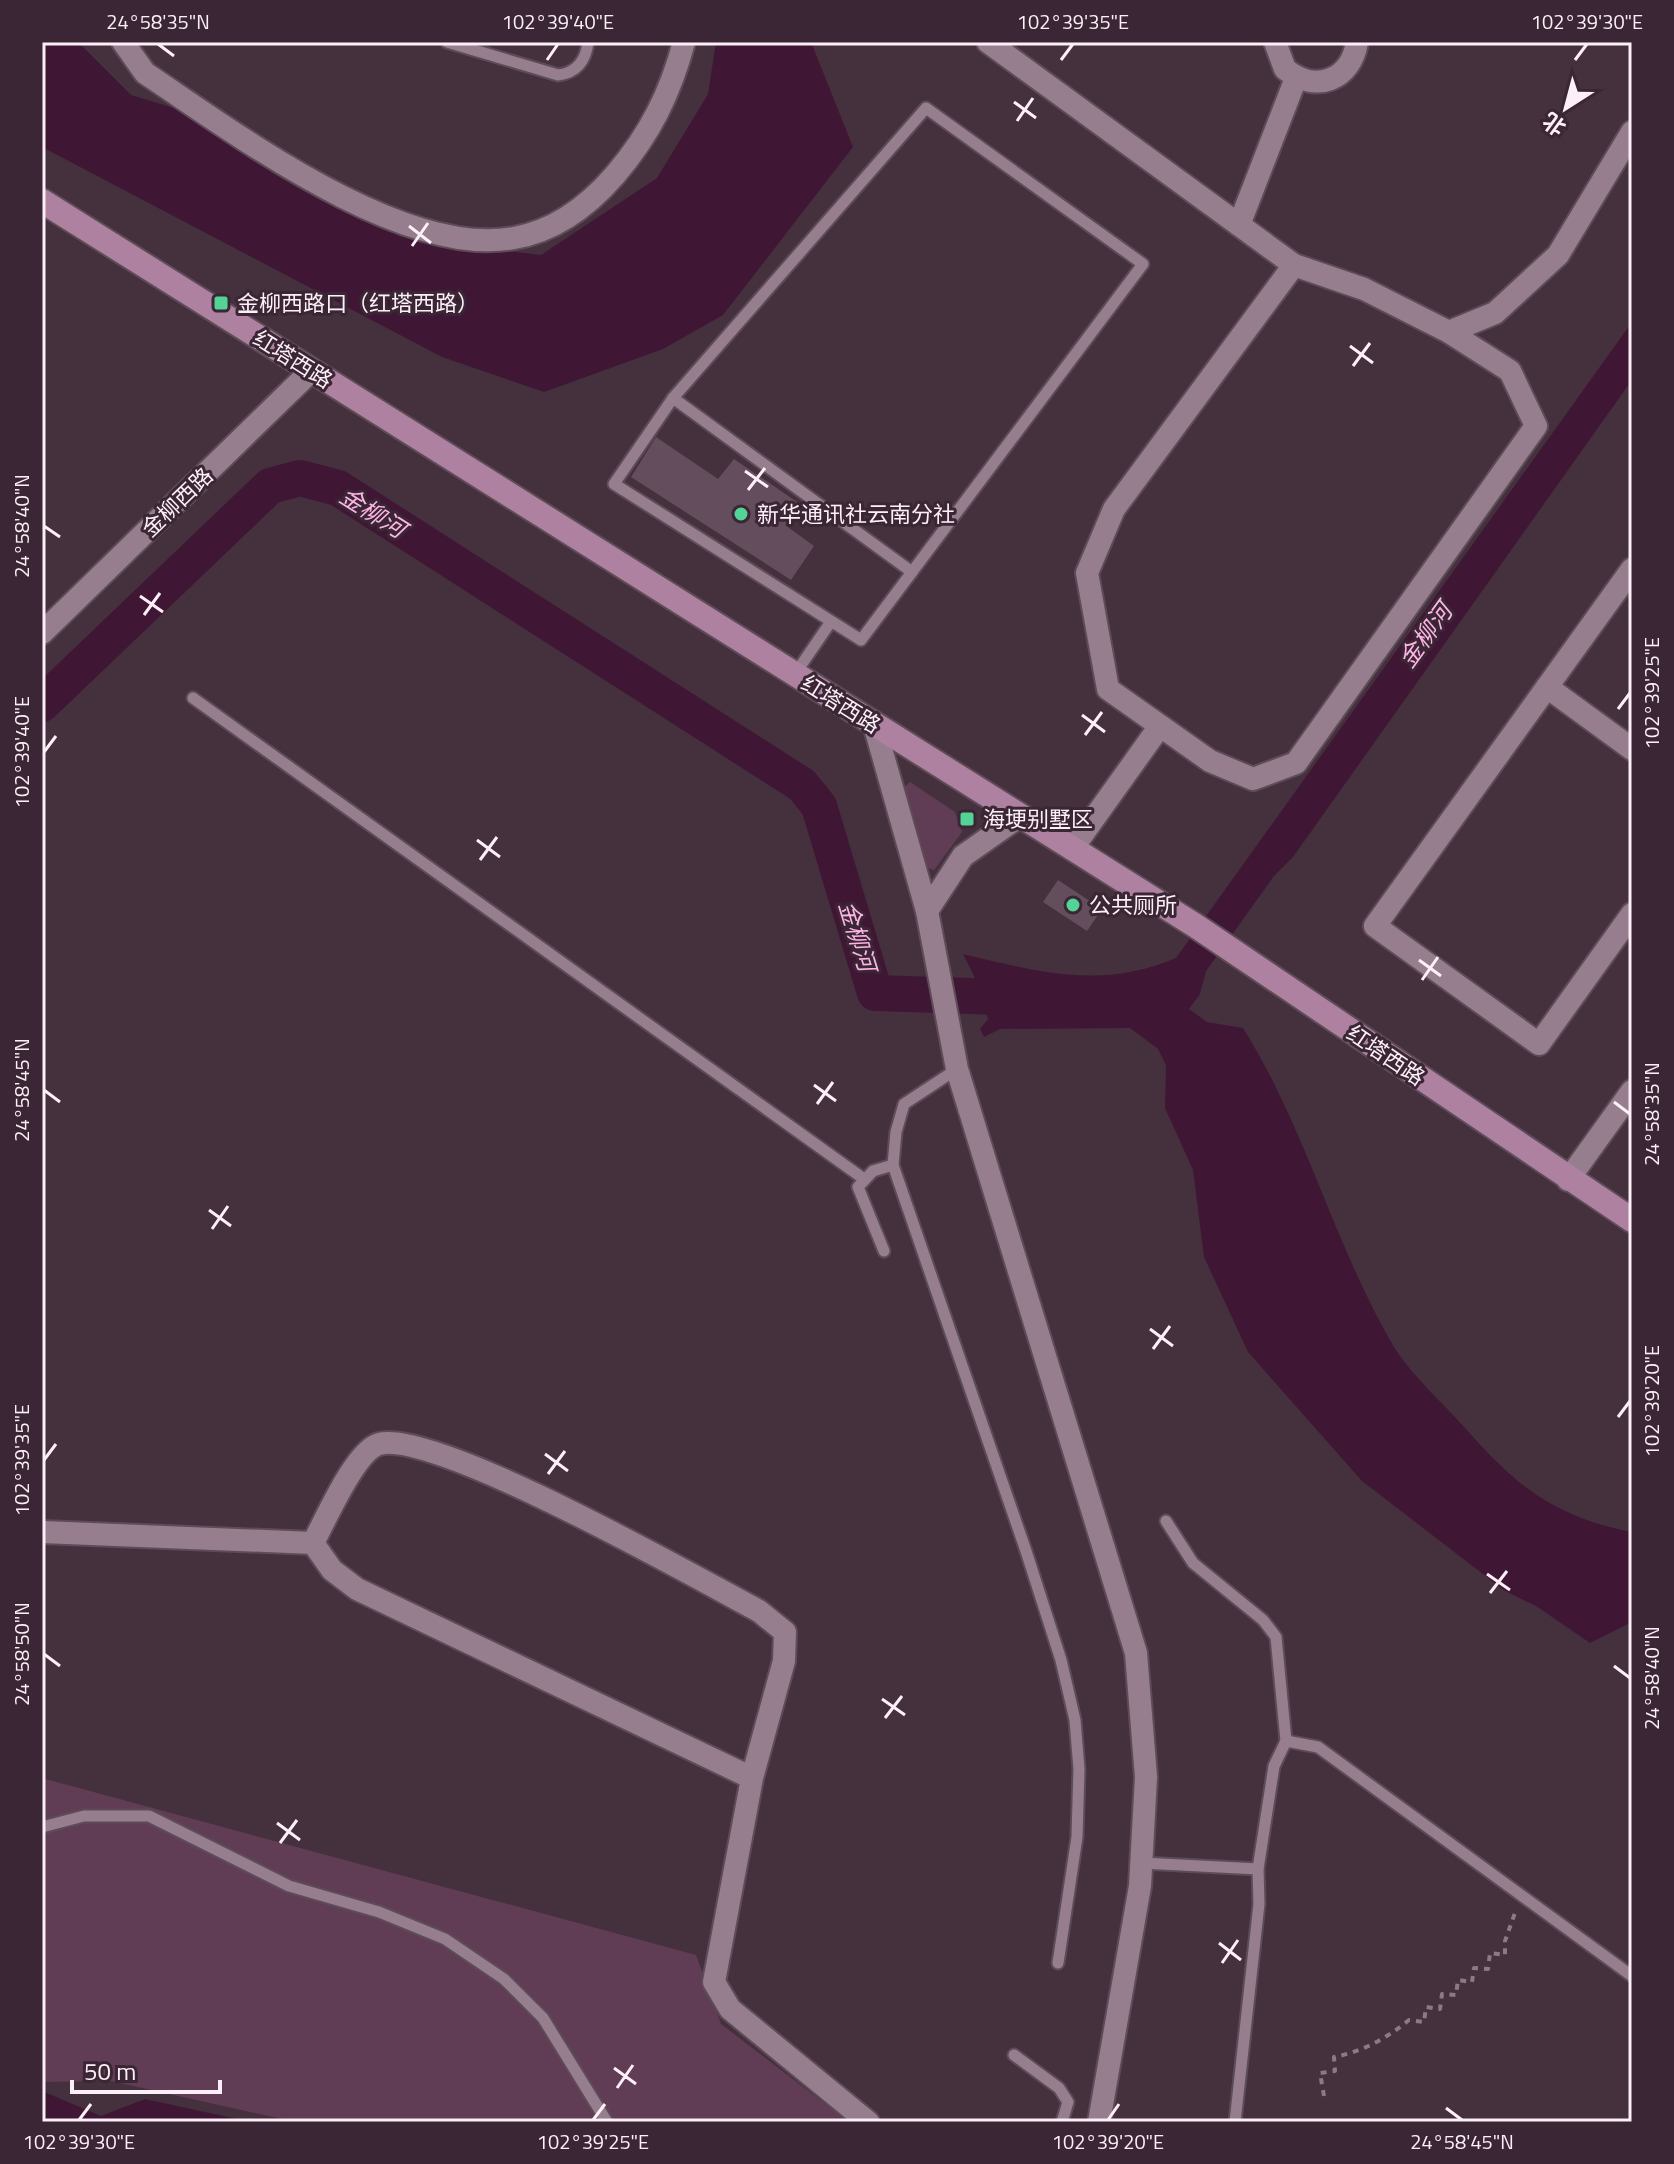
<svg xmlns="http://www.w3.org/2000/svg" width="1674" height="2164" viewBox="0 0 1674 2164" font-family="'Titillium Web','Noto Sans SC',sans-serif">
  <style>
    .green { fill: #603d55 }
    .water { fill: #3f1734 }
    .lines { fill: none; stroke-linecap: round; stroke-linejoin: round }
    .river { stroke: #3f1734; stroke-width: 36 }
    .building { fill: #644d5c }
    .lane-casing { stroke: #5d4c57; stroke-width: 15 }
    .street-casing { stroke: #5d4c57; stroke-width: 26 }
    .secondary-casing { stroke: #5d4c57; stroke-width: 28 }
    .path { stroke: #8c7985; stroke-width: 4; stroke-dasharray: 6 6; stroke-linecap: butt }
    .lane { stroke: #967e8e; stroke-width: 11 }
    .street { stroke: #967e8e; stroke-width: 22 }
    .secondary { stroke: #ae81a0; stroke-width: 24 }
    .ticks { fill: none; stroke: #fdeff7; stroke-width: 3 }
    .poi-dot { fill: #54d396; stroke: #3a2634; stroke-width: 3 }
    .labels { text-anchor: middle; dominant-baseline: central; stroke-width: 6; stroke-linejoin: round; paint-order: stroke }
    .poi-label { font-size: 22px; fill: #fdeff7; stroke: #3a2634; text-anchor: start }
    .street-label { font-size: 22px; fill: #fdeff7; stroke: #3a2634 }
    .water-label { font-size: 24px; font-style: italic; fill: #feb4e6; stroke: #3a2634 }
    .neatline { fill: none; stroke: #fdeff7; stroke-width: 3 }
    .ticks-label { font-size: 20px; text-anchor: middle; fill: #fdeff7 }
  </style>
  <rect width="100%" height="100%" fill="#45303e"/>
  <g class="green">
    <polygon points="910,782 955,812 962,832 934,870 928,868 901,790"/>
    <polygon points="42,1778 696,1955 721,2024 849,2122 296,2122 111,2081 42,2082"/>
  </g>
  <g class="water">
    <polygon points="42,42 78,42 131,95 177,109 241,151 342,206 443,243 541,255 657,178 708,94 716,42 811,42 853,147 723,315 663,349 544,392 442,357 42,147"/>
    <path d="M1632,322V380L1293,857L1274,876L1206,971L1200,994L1189,1009L1207,1022L1243,1028C1306,1128 1334,1245 1394,1347C1412,1376 1443,1403 1466,1429C1517,1487 1555,1517 1632,1532V1622L1590,1643L1536,1606L1505,1591L1362,1481L1248,1352L1204,1257L1193,1170L1165,1108L1166,1065L1158,1049L1130,1028L1000,1029L984,1037L980,1029L988,1019L978,984L963,954C1039,972 1100,990 1176,958Z"/>
    <polygon points="42,2091 101,2116 145,2099 251,2122 42,2122"/>
  </g>
  <g class="lines">
    <polyline class="river" points="42,704 270,486 300,478 338,488 802,785 819,806 875,993 1031,998"/>
  </g>
  <g class="building">
    <polygon points="656,437 718,479 734,459 800,504 785,525 814,546 791,580 631,477"/>
    <polygon points="1058,880 1102,909 1087,931 1043,902"/>
  </g>
  <g class="lines">
    <defs>
      <g id="lane">
        <path d="M447,42L558,75C576,73 586,61 588,42"/>
        <polygon points="926,108 1143,264 861,640 614,484 673,398"/>
        <polyline points="673,398 912,572"/>
        <polyline points="795,674 830,623"/>
        <polyline points="193,698 864,1179"/>
        <polyline points="957,1069 904,1104 896,1132 893,1165 1026,1551 1061,1660 1075,1720 1079,1769 1077,1837 1058,1963"/>
        <polyline points="884,1251 858,1187 873,1171 893,1165"/>
        <polyline points="1166,1521 1193,1563 1263,1620 1276,1637 1286,1741 1274,1766 1258,1869 1259,1904 1235,2122"/>
        <polyline points="1286,1741 1318,1747 1632,1976"/>
        <polyline points="42,1827 84,1816 149,1816 289,1886 379,1912 445,1939 504,1979 543,2018 607,2122"/>
        <polyline points="1142,1863 1258,1869"/>
        <polyline points="1014,2055 1059,2088 1068,2102 1062,2122"/>
      </g>
      <g id="street">
        <path d="M123,42L145,73C235,133 403,259 514,238C555,231 589,205 615,175C650,134 670,94 684,42"/>
        <polyline points="988,42 1294,265 1364,289 1449,332 1495,313 1558,255 1632,132"/>
        <path d="M1275,42L1285,69C1316,94 1351,80 1357,42"/>
        <polyline points="1239,225 1296,78"/>
        <polyline points="1294,265 1114,509 1087,573 1108,689 1210,761 1253,779 1296,763 1536,426 1510,371 1449,332"/>
        <polyline points="1632,569 1375,926 1539,1044 1632,914"/>
        <polyline points="42,633 311,371"/>
        <polyline points="1547,687 1632,749"/>
        <polyline points="874,724 927,911 957,1069 1136,1653 1146,1777 1140,1886 1099,2122"/>
        <polyline points="1072,849 1160,726"/>
        <polyline points="927,911 963,856 1020,816"/>
        <polyline points="1568,1180 1632,1091"/>
        <polyline points="42,1532 313,1543"/>
        <path d="M752,1778L357,1589L332,1570L313,1543C325,1521 355,1451 379,1444C433,1428 697,1578 759,1611L785,1632L784,1661L752,1778L714,1982L730,2009L868,2122"/>
      </g>
      <polyline id="secondary" points="42,201 1196,926 1632,1220"/>
    </defs>
    <use href="#lane" class="lane-casing"/>
    <use href="#street" class="street-casing"/>
    <use href="#secondary" class="secondary-casing"/>
    <path class="path" d="M1324,2096L1320,2073L1335,2071L1334,2057C1362,2052 1387,2038 1409,2020L1424,2022L1426,2007L1440,2009L1442,1994L1456,1995L1458,1980L1472,1982L1474,1968L1488,1969L1490,1953L1505,1955V1941L1516,1910"/>
    <use href="#lane" class="lane"/>
    <use href="#street" class="street"/>
    <use href="#secondary" class="secondary"/>
  </g>
  <path class="ticks" d="M158,44L174,56M547,60L558,44M1061,60L1073,44M1575,60L1587,44M1014,102L1036,118M1017,121L1033,98M409,226L431,243M412,246L428,223M1350,346L1373,363M1353,366L1370,343M745,471L768,487M748,490L765,468M44,526L60,537M140,596L163,612M144,615L160,593M1618,709L1630,693M1082,715L1105,732M1085,735L1102,712M44,752L56,736M477,840L500,857M480,860L497,837M1419,960L1441,976M1422,980L1438,957M814,1085L836,1101M44,1090L60,1102M1614,1102L1630,1114M817,1104L833,1082M209,1210L231,1226M212,1229L228,1206M1150,1329L1173,1346M1153,1349L1170,1326M1618,1417L1630,1401M545,1454L568,1471M44,1460L56,1444M548,1474L565,1451M1487,1574L1510,1590M1490,1593L1507,1571M44,1654L60,1666M1614,1666L1630,1678M882,1699L905,1715M885,1718L902,1696M277,1823L300,1840M280,1843L297,1820M1219,1943L1241,1960M1222,1963L1238,1940M614,2068L636,2084M617,2088L633,2065M1446,2108L1462,2120M79,2120L91,2104M593,2120L605,2104M1108,2120L1119,2104"/>
  <g class="poi-dot">
    <rect x="213" y="295" width="16" height="16" rx="4"/>
    <circle cx="741" cy="514" r="8"/>
    <rect x="959" y="811" width="16" height="16" rx="4"/>
    <circle cx="1073" cy="905" r="8"/>
  </g>
  <g class="labels">
    <g class="poi-label">
      <text x="237" y="303">金柳西路口（红塔西路）</text>
      <text x="757" y="514">新华通讯社云南分社</text>
      <text x="983" y="819">海埂别墅区</text>
      <text x="1089" y="905">公共厕所</text>
    </g>
    <g class="street-label">
      <text transform="translate(293 359) rotate(32)">红塔西路</text>
      <text transform="translate(177 502) rotate(-44)">金柳西路</text>
      <text transform="translate(841 704) rotate(32)">红塔西路</text>
      <text transform="translate(1386 1055) rotate(34)">红塔西路</text>
    </g>
    <g class="water-label">
      <text transform="translate(373 512) rotate(32)">金柳河</text>
      <text transform="translate(1425 635) rotate(-54)">金柳河</text>
      <text transform="translate(858 936) rotate(73)">金柳河</text>
    </g>
  </g>
  <rect width="1674" height="2164" fill="none" stroke="#3a2634" stroke-width="88"/>
  <g transform="translate(1566 108) rotate(216)" stroke="#3a2634" stroke-width="6" paint-order="stroke">
  <path d="M0-6L14 30L0 20L-14 30Z" fill="#fdeff7"/>
  <text y="-12" font-size="22" font-weight="bold" text-anchor="middle" fill="#fdeff7">北</text>
  </g>
  <path d="M72 2080v12h148v-12" fill="none" stroke="#fdeff7" stroke-width="4"/>
  <text x="84" y="2080" font-size="24" fill="#fdeff7" stroke="#3a2634" stroke-width="6" paint-order="stroke">50 m</text>
  <rect x="44" y="44" width="1586" height="2076" class="neatline"/>
  <g class="ticks-label">
    <text x="158" y="29">24°58'35"N</text>
    <text x="558" y="29">102°39'40"E</text>
    <text x="1073" y="29">102°39'35"E</text>
    <text x="1587" y="29">102°39'30"E</text>
    <text transform="translate(22 526) rotate(-90)" y="7">24°58'40"N</text>
    <text transform="translate(1652 693) rotate(-90)" y="7">102°39'25"E</text>
    <text transform="translate(22 752) rotate(-90)" y="7">102°39'40"E</text>
    <text transform="translate(22 1090) rotate(-90)" y="7">24°58'45"N</text>
    <text transform="translate(1652 1114) rotate(-90)" y="7">24°58'35"N</text>
    <text transform="translate(1652 1401) rotate(-90)" y="7">102°39'20"E</text>
    <text transform="translate(22 1460) rotate(-90)" y="7">102°39'35"E</text>
    <text transform="translate(22 1654) rotate(-90)" y="7">24°58'50"N</text>
    <text transform="translate(1652 1678) rotate(-90)" y="7">24°58'40"N</text>
    <text x="79" y="2149">102°39'30"E</text>
    <text x="593" y="2149">102°39'25"E</text>
    <text x="1108" y="2149">102°39'20"E</text>
    <text x="1462" y="2149">24°58'45"N</text>
  </g>
</svg>
